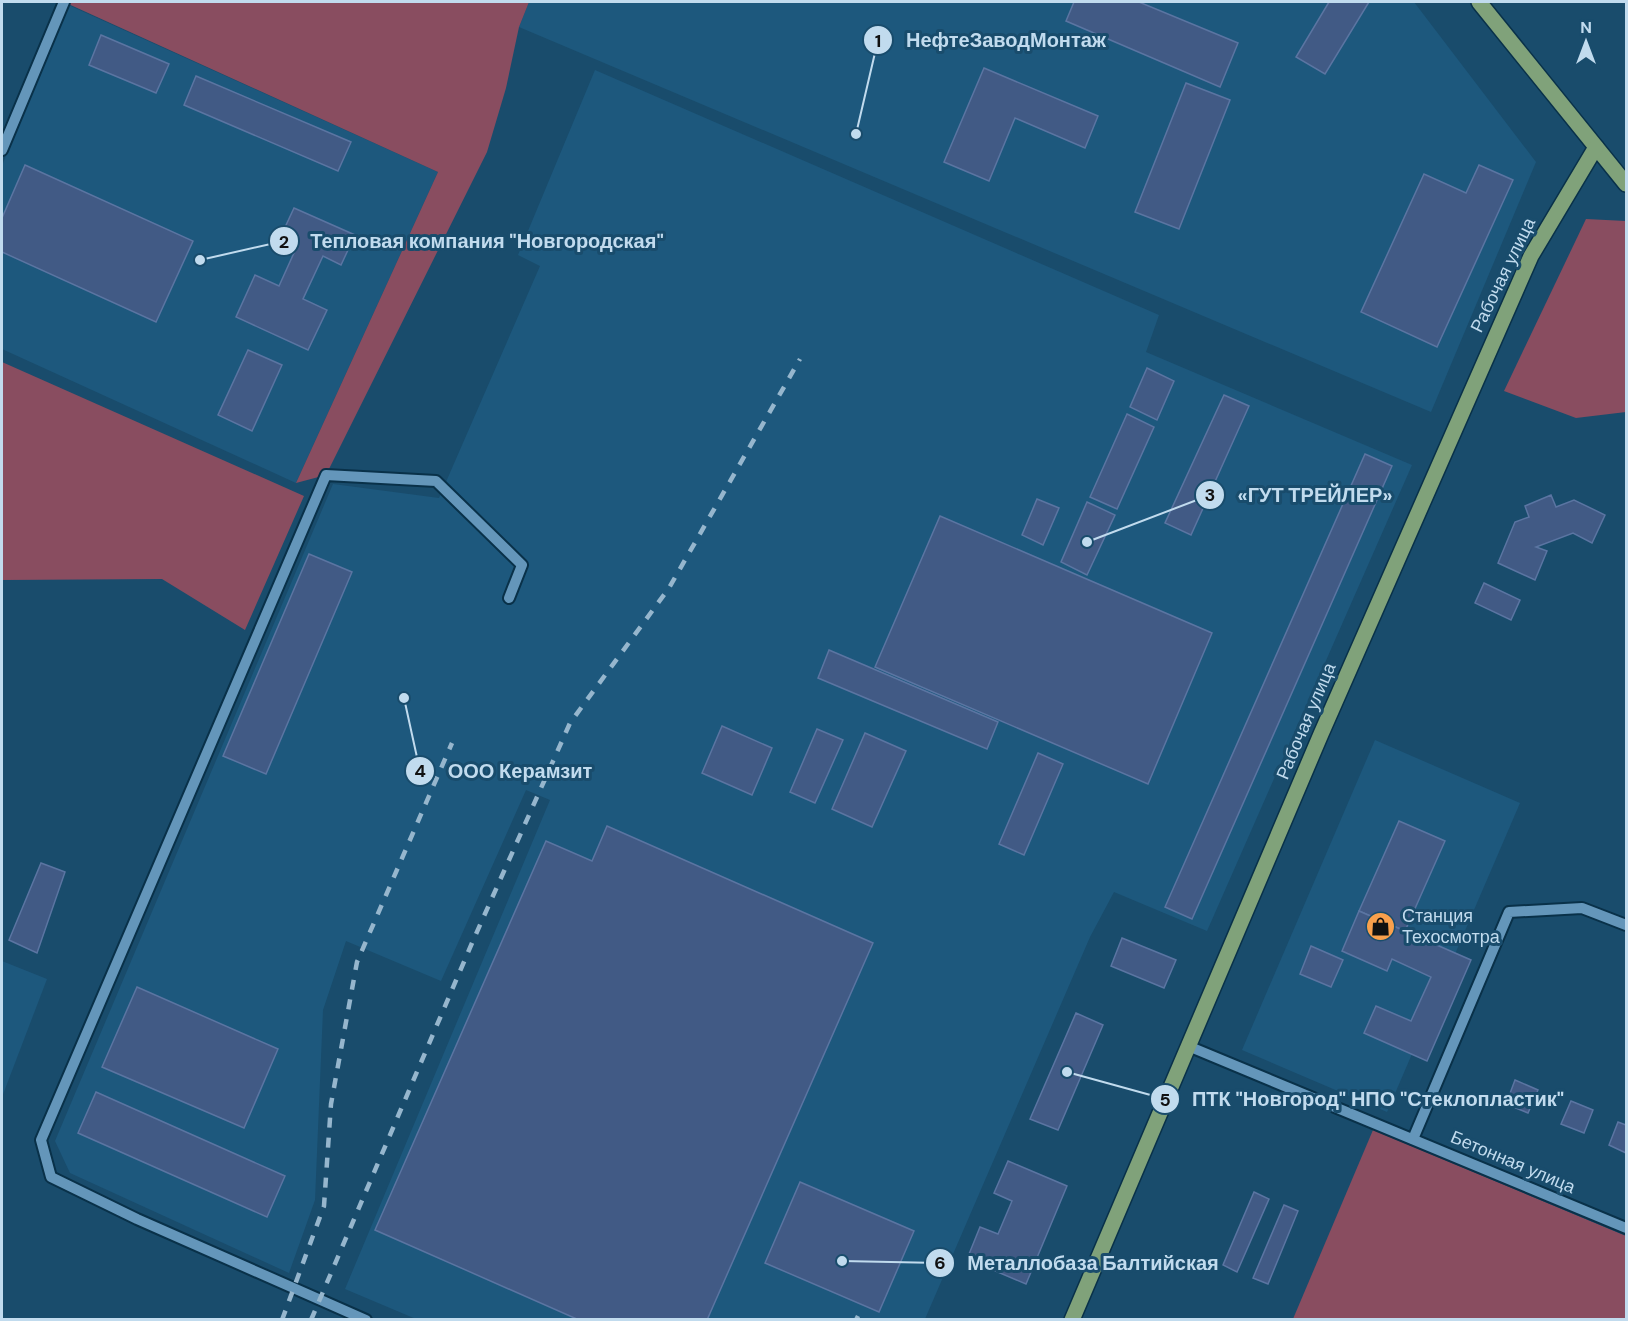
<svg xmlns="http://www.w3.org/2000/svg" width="1628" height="1321" viewBox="0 0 1628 1321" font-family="'DM Sans',sans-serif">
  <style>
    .built { fill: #1d587d }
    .green { fill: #894d60 }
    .building { fill: #415a85; stroke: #5b75a2; stroke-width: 1.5 }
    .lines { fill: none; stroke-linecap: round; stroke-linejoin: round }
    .minor-casing { stroke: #093149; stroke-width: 14 }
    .major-casing { stroke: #093149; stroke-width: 18 }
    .minor { stroke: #6496ba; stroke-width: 10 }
    .major { stroke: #80a27a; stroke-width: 15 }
    .rail { stroke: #96b6cd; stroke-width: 4.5; stroke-dasharray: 10 10; stroke-linecap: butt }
    .labels { text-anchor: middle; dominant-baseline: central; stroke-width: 6; stroke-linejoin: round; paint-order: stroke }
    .street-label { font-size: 18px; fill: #c1dbee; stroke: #194c6c }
    .poi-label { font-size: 18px; fill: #c1dbee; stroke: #194c6c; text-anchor: start }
    .leader { fill: none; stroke: #c1dbee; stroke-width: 2 }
    .callout-dot { fill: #c1dbee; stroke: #194c6c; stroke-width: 2 }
    .mark-label { font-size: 18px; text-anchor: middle; font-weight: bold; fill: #111 }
    .callout-label { font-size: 20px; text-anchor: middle; font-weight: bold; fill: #c1dbee; stroke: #194c6c; stroke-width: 6; stroke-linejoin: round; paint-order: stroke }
  </style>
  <rect width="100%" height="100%" fill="#194c6c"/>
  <g class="built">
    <polygon points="529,2 1414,2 1536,162 1431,412 519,27"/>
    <polygon points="64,3 438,172 296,483 2,349 2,166"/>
    <polygon points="595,70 1159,315 1146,352 1412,465 1207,931 1114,892 1090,937 925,1319 416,1319 345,1289 550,800 526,790 441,981 346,941 323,1010 315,1200 289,1273 70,1173 55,1141 333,484 439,498 540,266 518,255"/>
    <polygon points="1375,740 1520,803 1387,1112 1242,1050"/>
    <polygon points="2,961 47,979 2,1097"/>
  </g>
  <g class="green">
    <polygon points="64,2 529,2 519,27 506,88 487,152 326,475 296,483 438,172"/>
    <polygon points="1586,219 1626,221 1626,412 1576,418 1504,391"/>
    <polygon points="2,362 304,496 245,630 162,579 2,580"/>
    <polygon points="1373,1130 1626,1236 1626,1319 1293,1319"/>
  </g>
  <g class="building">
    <polygon points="1074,2 1139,2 1238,43 1220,87 1066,21"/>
    <polygon points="1329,2 1369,2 1325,74 1296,57"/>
    <polygon points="101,35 169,64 156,93 89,65"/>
    <polygon points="984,68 1098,116 1085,148 1015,118 989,181 944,162"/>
    <polygon points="196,76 351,142 338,171 184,105"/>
    <polygon points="1186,83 1230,100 1179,229 1135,212"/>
    <polygon points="25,165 193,241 156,322 2,252 2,218"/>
    <polygon points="1479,165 1513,180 1437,347 1361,312 1424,174 1466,193"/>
    <polygon points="294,208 355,235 341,265 323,256 303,299 327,310 308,350 236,317 255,275 279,286 298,244 281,236"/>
    <polygon points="248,350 282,365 252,431 218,415"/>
    <polygon points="1147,368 1174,381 1157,420 1130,407"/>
    <polygon points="1224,395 1249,406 1191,535 1165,523"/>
    <polygon points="1127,414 1154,427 1117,509 1090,497"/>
    <polygon points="1365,454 1392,466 1192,919 1165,907"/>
    <polygon points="1551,495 1556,507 1574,500 1605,515 1592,543 1573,533 1536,547 1547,551 1535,580 1498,563 1515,522 1529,517 1525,506"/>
    <polygon points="1037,499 1059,508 1043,545 1022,535"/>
    <polygon points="1087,502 1115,515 1087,575 1061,562"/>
    <polygon points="940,516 1212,633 1148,784 875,667"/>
    <polygon points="309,554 352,572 266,774 223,756"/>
    <polygon points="1484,583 1520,600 1511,620 1475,603"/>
    <polygon points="829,650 998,722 987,749 818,678"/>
    <polygon points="722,726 772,748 752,795 702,773"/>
    <polygon points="817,729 843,740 815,803 790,792"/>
    <polygon points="865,733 906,751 872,827 832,809"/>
    <polygon points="1038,753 1063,764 1024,855 999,844"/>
    <polygon points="1399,821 1445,841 1405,931 1359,911"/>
    <polygon points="607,826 873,943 707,1320 579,1320 375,1230 546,841 592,861"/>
    <polygon points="41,863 65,872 37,953 9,940"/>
    <polygon points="1359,911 1471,960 1427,1061 1364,1033 1376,1006 1411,1021 1431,977 1392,959 1387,971 1342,951"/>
    <polygon points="1122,938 1176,960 1164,988 1111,966"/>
    <polygon points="1311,946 1343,960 1331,987 1300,974"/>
    <polygon points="137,987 278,1049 244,1128 102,1067"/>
    <polygon points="1076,1013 1103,1025 1058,1130 1030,1119"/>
    <polygon points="1515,1080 1538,1090 1528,1113 1506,1104"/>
    <polygon points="96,1092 285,1176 267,1217 78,1133"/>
    <polygon points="1571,1101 1593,1110 1584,1133 1561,1124"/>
    <polygon points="1618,1122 1626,1125 1626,1153 1609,1145"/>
    <polygon points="1008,1161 1067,1186 1026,1284 967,1259 980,1227 998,1234 1012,1201 994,1193"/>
    <polygon points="800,1182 914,1231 879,1312 765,1263"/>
    <polygon points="1254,1192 1269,1199 1237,1272 1223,1265"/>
    <polygon points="1284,1205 1298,1211 1268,1284 1253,1278"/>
  </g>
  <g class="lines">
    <defs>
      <g id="minor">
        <polyline points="2,150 64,2"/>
        <polyline points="1188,1046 1626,1228"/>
        <polyline points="1413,1139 1509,912 1582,908 1626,925"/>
        <polyline points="366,1320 137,1219 51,1177 41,1140 326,475 436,481 522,565 509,598"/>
      </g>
      <g id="major">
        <polyline points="1479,2 1626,184"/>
        <polyline points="1072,1320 1321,734 1531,256 1596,147"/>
      </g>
    </defs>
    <use href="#minor" class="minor-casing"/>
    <use href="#major" class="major-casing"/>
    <use href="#minor" class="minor"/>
    <use href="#major" class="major"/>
    <g class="rail">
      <polyline points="282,1320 324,1206 331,1104 357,962 452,743"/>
      <polyline points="311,1320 472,943 570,723 669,588 800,359"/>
      <polyline points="856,1320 858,1316"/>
    </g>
  </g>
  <defs>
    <symbol id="shop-disc" viewBox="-11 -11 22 22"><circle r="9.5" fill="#f9a04c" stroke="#194c6c"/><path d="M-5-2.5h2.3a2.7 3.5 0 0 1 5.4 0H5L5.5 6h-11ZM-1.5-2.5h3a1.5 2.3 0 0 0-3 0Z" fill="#111"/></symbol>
  </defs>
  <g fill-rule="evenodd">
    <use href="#shop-disc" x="1364" y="910" width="33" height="33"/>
  </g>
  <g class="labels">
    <g class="street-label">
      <text transform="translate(1503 275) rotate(-64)">Рабочая улица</text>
      <text transform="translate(1306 721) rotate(-67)">Рабочая улица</text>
      <text transform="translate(1513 1162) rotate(23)">Бетонная улица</text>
    </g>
    <g class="poi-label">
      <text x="1402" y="916">Станция<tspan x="1402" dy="21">Техосмотра</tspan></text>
    </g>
  </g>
  <path class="leader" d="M856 134L878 40M200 260L284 241M1087 542L1210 495M404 698L420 771M1067 1072L1165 1099M842 1261L940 1263"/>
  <g class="callout-dot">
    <circle cx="856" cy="134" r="6"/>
    <circle cx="200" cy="260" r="6"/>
    <circle cx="1087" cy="542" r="6"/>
    <circle cx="404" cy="698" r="6"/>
    <circle cx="1067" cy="1072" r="6"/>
    <circle cx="842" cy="1261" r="6"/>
    <circle cx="878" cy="40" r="15"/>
    <circle cx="284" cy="241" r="15"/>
    <circle cx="1210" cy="495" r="15"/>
    <circle cx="420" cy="771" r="15"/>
    <circle cx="1165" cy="1099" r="15"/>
    <circle cx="940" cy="1263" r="15"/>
  </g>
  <g class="mark-label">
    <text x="878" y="47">1</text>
    <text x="284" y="248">2</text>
    <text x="1210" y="501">3</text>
    <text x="420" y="777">4</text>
    <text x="1165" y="1106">5</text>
    <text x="940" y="1269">6</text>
  </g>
  <g class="callout-label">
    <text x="1006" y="47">НефтеЗаводМонтаж</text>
    <text x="487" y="248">Тепловая компания "Новгородская"</text>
    <text x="1315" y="502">«ГУТ ТРЕЙЛЕР»</text>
    <text x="520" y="778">ООО Керамзит</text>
    <text x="1378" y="1106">ПТК "Новгород" НПО "Стеклопластик"</text>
    <text x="1093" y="1270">Металлобаза Балтийская</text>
  </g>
  <rect width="1628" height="1321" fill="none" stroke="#c1dbee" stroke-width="6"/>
  <g transform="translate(1586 42)" stroke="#194c6c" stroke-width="4.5" paint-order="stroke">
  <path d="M0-4.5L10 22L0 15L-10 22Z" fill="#c1dbee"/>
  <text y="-9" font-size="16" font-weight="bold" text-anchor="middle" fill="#c1dbee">N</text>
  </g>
</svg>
